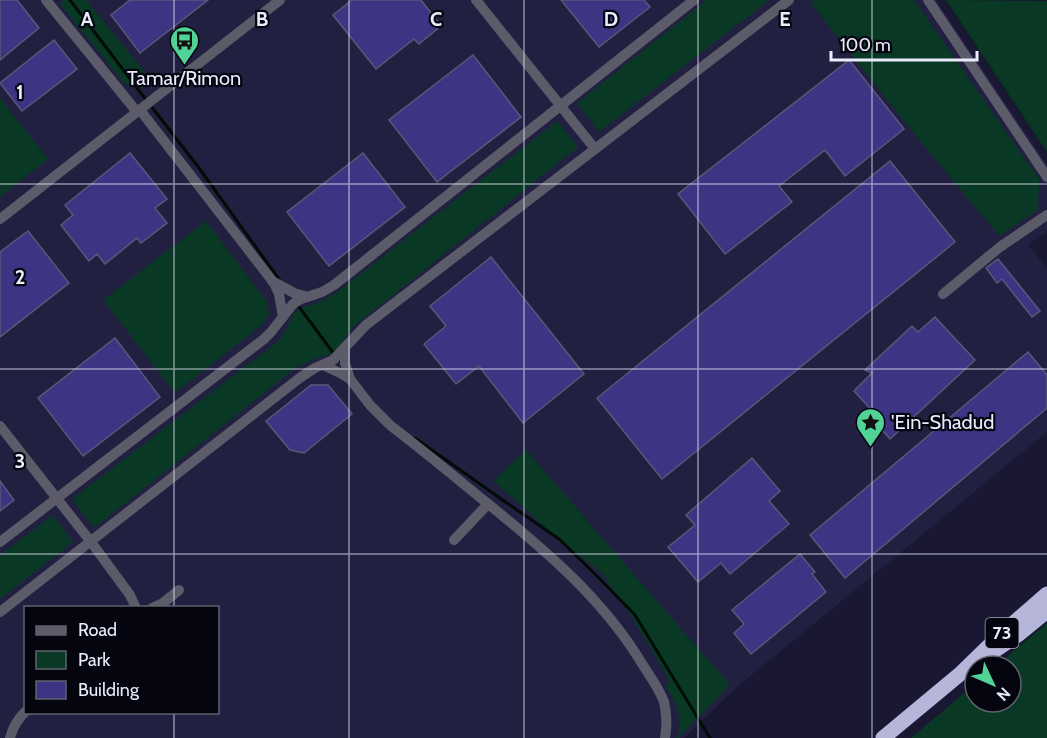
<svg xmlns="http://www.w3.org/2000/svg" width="1047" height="738" viewBox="0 0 1047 738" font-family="Cabin,sans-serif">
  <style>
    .built { fill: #222040; fill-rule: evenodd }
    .green { fill: #093925 }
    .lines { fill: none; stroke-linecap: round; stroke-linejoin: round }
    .stream { stroke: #010c06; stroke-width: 3 }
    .building { fill: #3d3484; stroke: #585877; stroke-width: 1.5 }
    .minor { stroke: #5b5b69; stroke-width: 10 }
    .highway { stroke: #b5b6da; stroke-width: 15 }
    .grid { fill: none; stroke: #eaebfd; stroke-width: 1.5; stroke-opacity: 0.55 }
    .labels { text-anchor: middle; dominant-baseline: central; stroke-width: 4.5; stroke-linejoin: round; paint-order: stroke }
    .shield { fill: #05050f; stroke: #a5a6b6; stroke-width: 1.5 }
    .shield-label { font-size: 18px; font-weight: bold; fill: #eaebfd }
    .poi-label { font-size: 20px; fill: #eaebfd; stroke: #05050f }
    .grid-label { font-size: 20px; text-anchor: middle; font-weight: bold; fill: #eaebfd; stroke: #05050f; stroke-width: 4.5; stroke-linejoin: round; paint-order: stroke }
  </style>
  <rect width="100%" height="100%" fill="#191731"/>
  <path class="built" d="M0,0H54L56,1L58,0H936L1047,164V232L1028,245L1047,268V432L737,687L684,738H0ZM26,608H218V712H26Z"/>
  <g class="green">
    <polygon points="64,0 86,0 152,81 144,88 133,87 123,82 60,4"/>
    <polygon points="707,0 769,0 599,132 577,103"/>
    <polygon points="814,0 914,0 1039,179 1038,210 999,236 912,131 810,2"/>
    <polygon points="946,0 1047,1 1047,152"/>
    <polygon points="0,98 48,159 0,197"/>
    <polygon points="557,121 578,147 353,327 337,349 326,356 317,358 297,367 94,528 72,499 281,339 294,313 305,306 315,304 336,293"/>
    <polygon points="206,221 267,302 269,314 263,324 175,393 103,300"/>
    <path d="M526,450L730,685L678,738H676C686,721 674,700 665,685L670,682L635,622L603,574L559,539L493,481Z"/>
    <polygon points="53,515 73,542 0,599 0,555"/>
    <polygon points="1047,623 1047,738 911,738 975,684 975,702 1011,702 1011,666 996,666"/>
  </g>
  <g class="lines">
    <g class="stream">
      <polyline points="70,0 147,101"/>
      <polyline points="151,106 199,168 281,282"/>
      <polyline points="297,304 334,354"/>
      <polyline points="415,438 504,501 559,539 594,573 635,615 710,738"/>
    </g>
  </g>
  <g class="building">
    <polygon points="0,0 17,0 39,28 0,60"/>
    <polygon points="130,0 208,0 140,53 111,15"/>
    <polygon points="352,0 421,0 441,26 419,44 414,39 376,69 333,15"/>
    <polygon points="561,0 644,0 650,7 599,47"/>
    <polygon points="54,40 77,69 22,111 0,83"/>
    <polygon points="473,55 521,117 437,182 389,120"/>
    <polygon points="849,60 904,129 845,176 825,150 779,186 792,202 725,254 678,194"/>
    <polygon points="130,153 167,199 155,208 167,223 141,243 137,238 105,264 97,254 89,261 61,225 73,215 65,205"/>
    <polygon points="363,153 405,207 329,266 287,212"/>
    <polygon points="890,161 955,242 662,479 597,398"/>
    <polygon points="28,231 69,283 0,337 0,252"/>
    <polygon points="491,257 584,374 523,423 479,366 456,384 424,344 446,326 430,306"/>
    <polygon points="998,259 1040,311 1032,317 1002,279 997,283 986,268"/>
    <polygon points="935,317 975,360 890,439 873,420 877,416 854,391 872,373 865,370 912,326 918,332"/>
    <polygon points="115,338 160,397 83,456 38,398"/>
    <polygon points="1028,352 1047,375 1047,408 845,578 810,535"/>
    <polygon points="311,385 328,385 352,414 304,453 290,450 266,421"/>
    <polygon points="752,458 780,491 769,501 789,524 730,574 721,563 698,582 668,547 695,525 686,515"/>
    <polygon points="0,481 14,500 0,511"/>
    <polygon points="800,554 815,572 812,574 826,592 751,654 734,633 744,624 732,610"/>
  </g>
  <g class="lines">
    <g class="minor">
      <polyline points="46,0 137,112"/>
      <polyline points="476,0 595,149"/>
      <polyline points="928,0 1047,177"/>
      <polyline points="140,110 274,283 279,294 283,317"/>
      <polyline points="0,219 280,0"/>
      <polyline points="272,281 294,293 308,297"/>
      <polyline points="943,294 1000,247 1047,215"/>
      <polyline points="345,348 345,363 350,379"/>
      <path d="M323,365L342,374L350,379L370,405L391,426C424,451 455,477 487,503C545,550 602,598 641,662C649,675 659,688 664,702C667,714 667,726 665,738"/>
      <polyline points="0,426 91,542 130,595 136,608"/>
      <polyline points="454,540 488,504"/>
      <polyline points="0,542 264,339 271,332 293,304 301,299 322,292 334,285 694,0"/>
      <polyline points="152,608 163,603 179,590"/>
      <polyline points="0,612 301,377 315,368 333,360 366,325 789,0"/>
      <path d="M10,738C13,727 17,719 26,711"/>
    </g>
    <g class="highway">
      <polyline points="994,651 1019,634 1047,611"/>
      <polyline points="883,738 960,674 1001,634 1047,594"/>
    </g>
  </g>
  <path class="grid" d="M174,0V608M349,0V738M524,0V738M698,0V738M872,0V738M0,184H1047M0,369H1047M0,554H1047M174,712V738"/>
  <defs>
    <symbol id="bus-pin" viewBox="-11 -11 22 30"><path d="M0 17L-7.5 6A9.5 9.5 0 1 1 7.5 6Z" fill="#51d397" stroke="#05050f"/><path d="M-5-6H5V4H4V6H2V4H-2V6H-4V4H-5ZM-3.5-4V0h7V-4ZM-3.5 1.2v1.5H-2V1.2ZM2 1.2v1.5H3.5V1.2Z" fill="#111"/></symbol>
    <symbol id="sight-pin" viewBox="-11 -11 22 30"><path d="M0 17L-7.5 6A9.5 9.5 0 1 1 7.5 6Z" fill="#51d397" stroke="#05050f"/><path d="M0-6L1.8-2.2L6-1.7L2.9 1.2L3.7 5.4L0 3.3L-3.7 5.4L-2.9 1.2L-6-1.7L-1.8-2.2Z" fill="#111"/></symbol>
  </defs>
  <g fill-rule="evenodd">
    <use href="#bus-pin" x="168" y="24" width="33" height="45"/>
    <use href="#sight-pin" x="854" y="406" width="33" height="45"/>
  </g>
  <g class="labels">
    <rect class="shield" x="985.5" y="618" width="33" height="30" rx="4.5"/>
    <g class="shield-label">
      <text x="1002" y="633">73</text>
    </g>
    <g class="poi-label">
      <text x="184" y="78">Tamar/Rimon</text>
      <text x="891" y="422" text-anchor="start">'Ein-Shadud</text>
    </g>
  </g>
  <g class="grid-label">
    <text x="87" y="26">A</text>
    <text x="262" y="26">B</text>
    <text x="436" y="26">C</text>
    <text x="611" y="26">D</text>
    <text x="785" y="26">E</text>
    <text x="20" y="99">1</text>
    <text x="20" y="284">2</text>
    <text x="20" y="468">3</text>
  </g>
  <rect x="24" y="606" width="195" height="108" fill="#05050f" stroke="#61616e" stroke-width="1.5"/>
  <rect x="36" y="626" width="30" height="9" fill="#5b5b69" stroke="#61616e" stroke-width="1.5"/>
  <text x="78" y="636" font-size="18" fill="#eaebfd">Road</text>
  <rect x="36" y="651" width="30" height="18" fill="#093925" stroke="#61616e" stroke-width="1.5"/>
  <text x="78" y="666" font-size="18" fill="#eaebfd">Park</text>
  <rect x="36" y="681" width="30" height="18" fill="#3d3484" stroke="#61616e" stroke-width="1.5"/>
  <text x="78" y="696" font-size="18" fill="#eaebfd">Building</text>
  <g transform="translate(993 684) rotate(134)"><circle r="28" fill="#05050f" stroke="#61616e" stroke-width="1.5"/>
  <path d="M0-4.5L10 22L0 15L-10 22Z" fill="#51d397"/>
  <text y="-9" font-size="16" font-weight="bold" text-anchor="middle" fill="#eaebfd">N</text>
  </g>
  <path d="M831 51v9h146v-9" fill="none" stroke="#eaebfd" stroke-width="3"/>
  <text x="840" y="51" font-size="18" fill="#eaebfd" stroke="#05050f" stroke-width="4.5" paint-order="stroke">100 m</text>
</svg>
